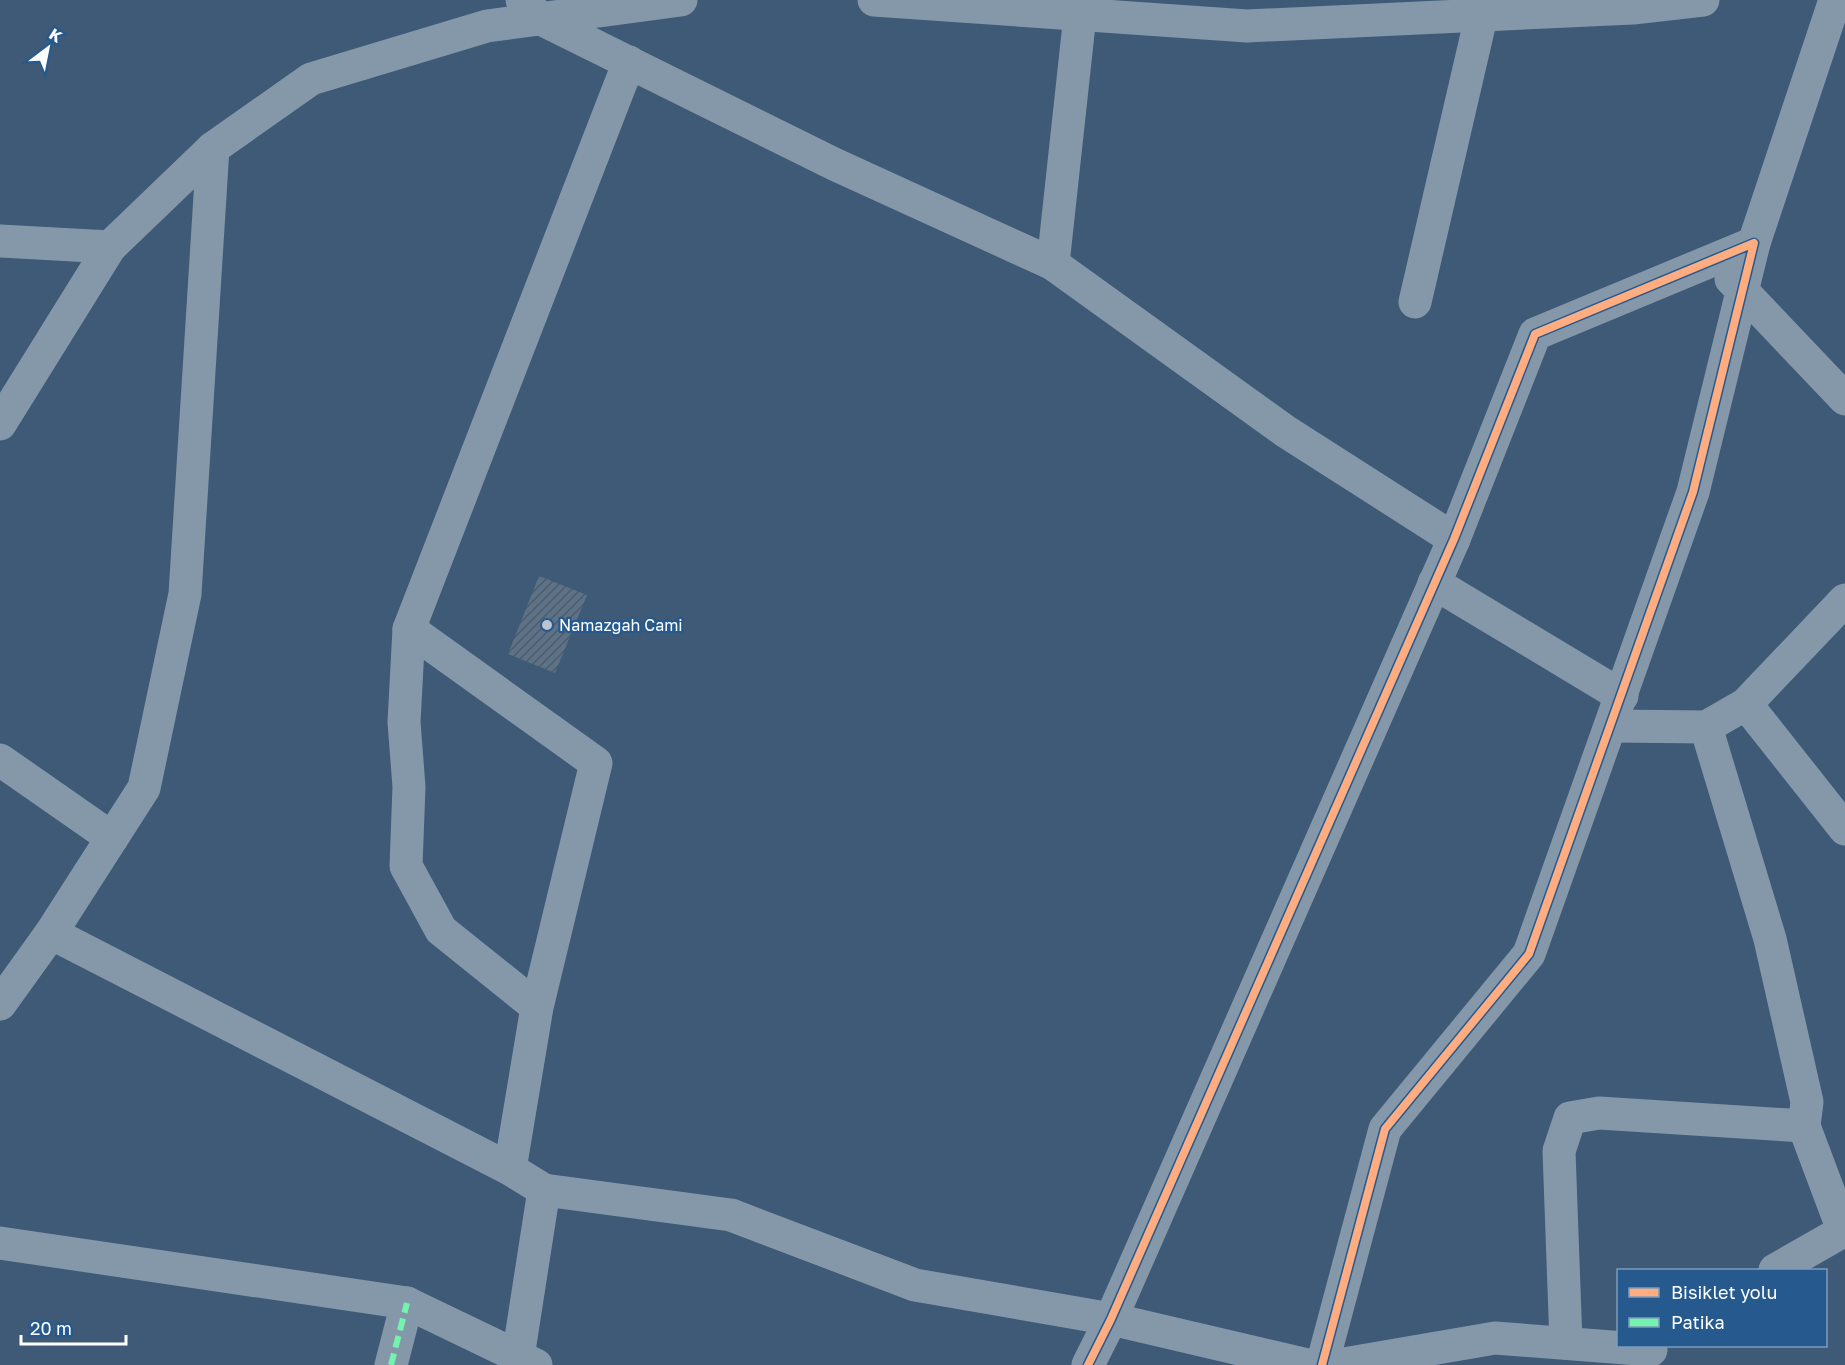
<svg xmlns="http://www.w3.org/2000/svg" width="1845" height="1365" viewBox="0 0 1845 1365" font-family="'Golos Text',sans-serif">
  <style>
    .building { fill: url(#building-hatch) }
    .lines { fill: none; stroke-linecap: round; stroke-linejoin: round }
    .street { stroke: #8598aa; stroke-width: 33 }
    .quiet { stroke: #73f3ae; stroke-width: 6; stroke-dasharray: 12 6; stroke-linecap: butt }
    .cycleway-casing { stroke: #265a8e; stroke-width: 11 }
    .cycleway { stroke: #ffac80; stroke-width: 8 }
    .poi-dot { fill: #bbc5cf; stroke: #265a8e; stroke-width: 2 }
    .labels { text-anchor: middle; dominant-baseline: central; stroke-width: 4.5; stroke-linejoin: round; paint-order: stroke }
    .poi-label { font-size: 16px; fill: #fff; stroke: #265a8e; text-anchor: start }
  </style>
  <defs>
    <pattern id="building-hatch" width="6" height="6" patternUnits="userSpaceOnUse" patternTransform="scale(1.5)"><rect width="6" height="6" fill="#5b7288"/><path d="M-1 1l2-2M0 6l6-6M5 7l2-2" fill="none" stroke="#525b64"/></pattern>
  </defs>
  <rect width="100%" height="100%" fill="#3e5a76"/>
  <polygon class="building" points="539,576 587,595 555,673 508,654"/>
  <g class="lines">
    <g class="street">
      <polyline points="522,0 541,19 834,164 1053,264 1285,431 1454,539"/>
      <polyline points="874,0 1247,26 1633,8 1703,0"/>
      <polyline points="213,148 311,79 487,26 681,0"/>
      <polyline points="0,241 110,247"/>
      <polyline points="1754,243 1835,0"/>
      <polyline points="1053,264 1080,15"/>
      <polyline points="1731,279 1845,399"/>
      <polyline points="1415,302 1482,13"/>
      <polyline points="0,424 110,247 213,148 185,594 144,788 51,933 0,1004"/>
      <polyline points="1434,583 1622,696"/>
      <polyline points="409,629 629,62"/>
      <polyline points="1746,704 1845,829"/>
      <polyline points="1612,726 1706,727 1746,704 1845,600"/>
      <polyline points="1706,727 1770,939 1807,1102 1804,1126 1843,1230"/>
      <polyline points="0,760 112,838"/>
      <polyline points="51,933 510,1169 544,1190 731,1215 915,1285 1111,1319 1308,1365"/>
      <polyline points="510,1169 537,1007 596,763 409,629 404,722 409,787 406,866 441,930 537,1007"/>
      <polyline points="0,1243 407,1303 536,1365"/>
      <polyline points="1775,1270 1845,1230"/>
      <polyline points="1566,1343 1559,1151 1570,1118 1599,1113 1804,1126"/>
      <polyline points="518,1357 544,1190"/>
      <polyline points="391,1365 407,1303"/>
      <polyline points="1088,1365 1111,1319 1454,539 1535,334 1754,243 1693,492 1529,954 1385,1129 1322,1365"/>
      <polyline points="1338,1365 1495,1338 1651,1350"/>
    </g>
    <polyline class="quiet" points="391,1365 407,1303"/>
    <defs>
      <polyline id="cycleway" points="1088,1365 1111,1319 1454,539 1535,334 1754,243 1693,492 1529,954 1385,1129 1322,1365"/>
    </defs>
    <use href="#cycleway" class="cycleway-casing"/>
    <use href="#cycleway" class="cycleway"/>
  </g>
  <circle class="poi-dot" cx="547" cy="625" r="6"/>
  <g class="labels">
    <g class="poi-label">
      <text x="559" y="625">Namazgah Cami</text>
    </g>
  </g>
  <rect x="1617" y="1269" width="210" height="78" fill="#265a8e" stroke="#7d9cbb" stroke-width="1.5"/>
  <rect x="1629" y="1288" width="30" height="9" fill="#ffac80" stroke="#7d9cbb" stroke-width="1.5"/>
  <text x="1671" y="1299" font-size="18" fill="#ffffff">Bisiklet yolu</text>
  <rect x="1629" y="1318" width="30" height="9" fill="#73f3ae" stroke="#7d9cbb" stroke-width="1.5"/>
  <text x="1671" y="1329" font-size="18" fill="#ffffff">Patika</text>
  <g transform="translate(48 48) rotate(32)" stroke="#265a8e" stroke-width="4.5" paint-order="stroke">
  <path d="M0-4.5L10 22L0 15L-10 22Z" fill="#ffffff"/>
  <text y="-9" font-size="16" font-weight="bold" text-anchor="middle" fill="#ffffff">K</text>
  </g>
  <path d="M21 1335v9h105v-9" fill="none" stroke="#ffffff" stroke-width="3"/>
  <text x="30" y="1335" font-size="18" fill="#ffffff" stroke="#265a8e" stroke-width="4.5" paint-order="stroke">20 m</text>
</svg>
